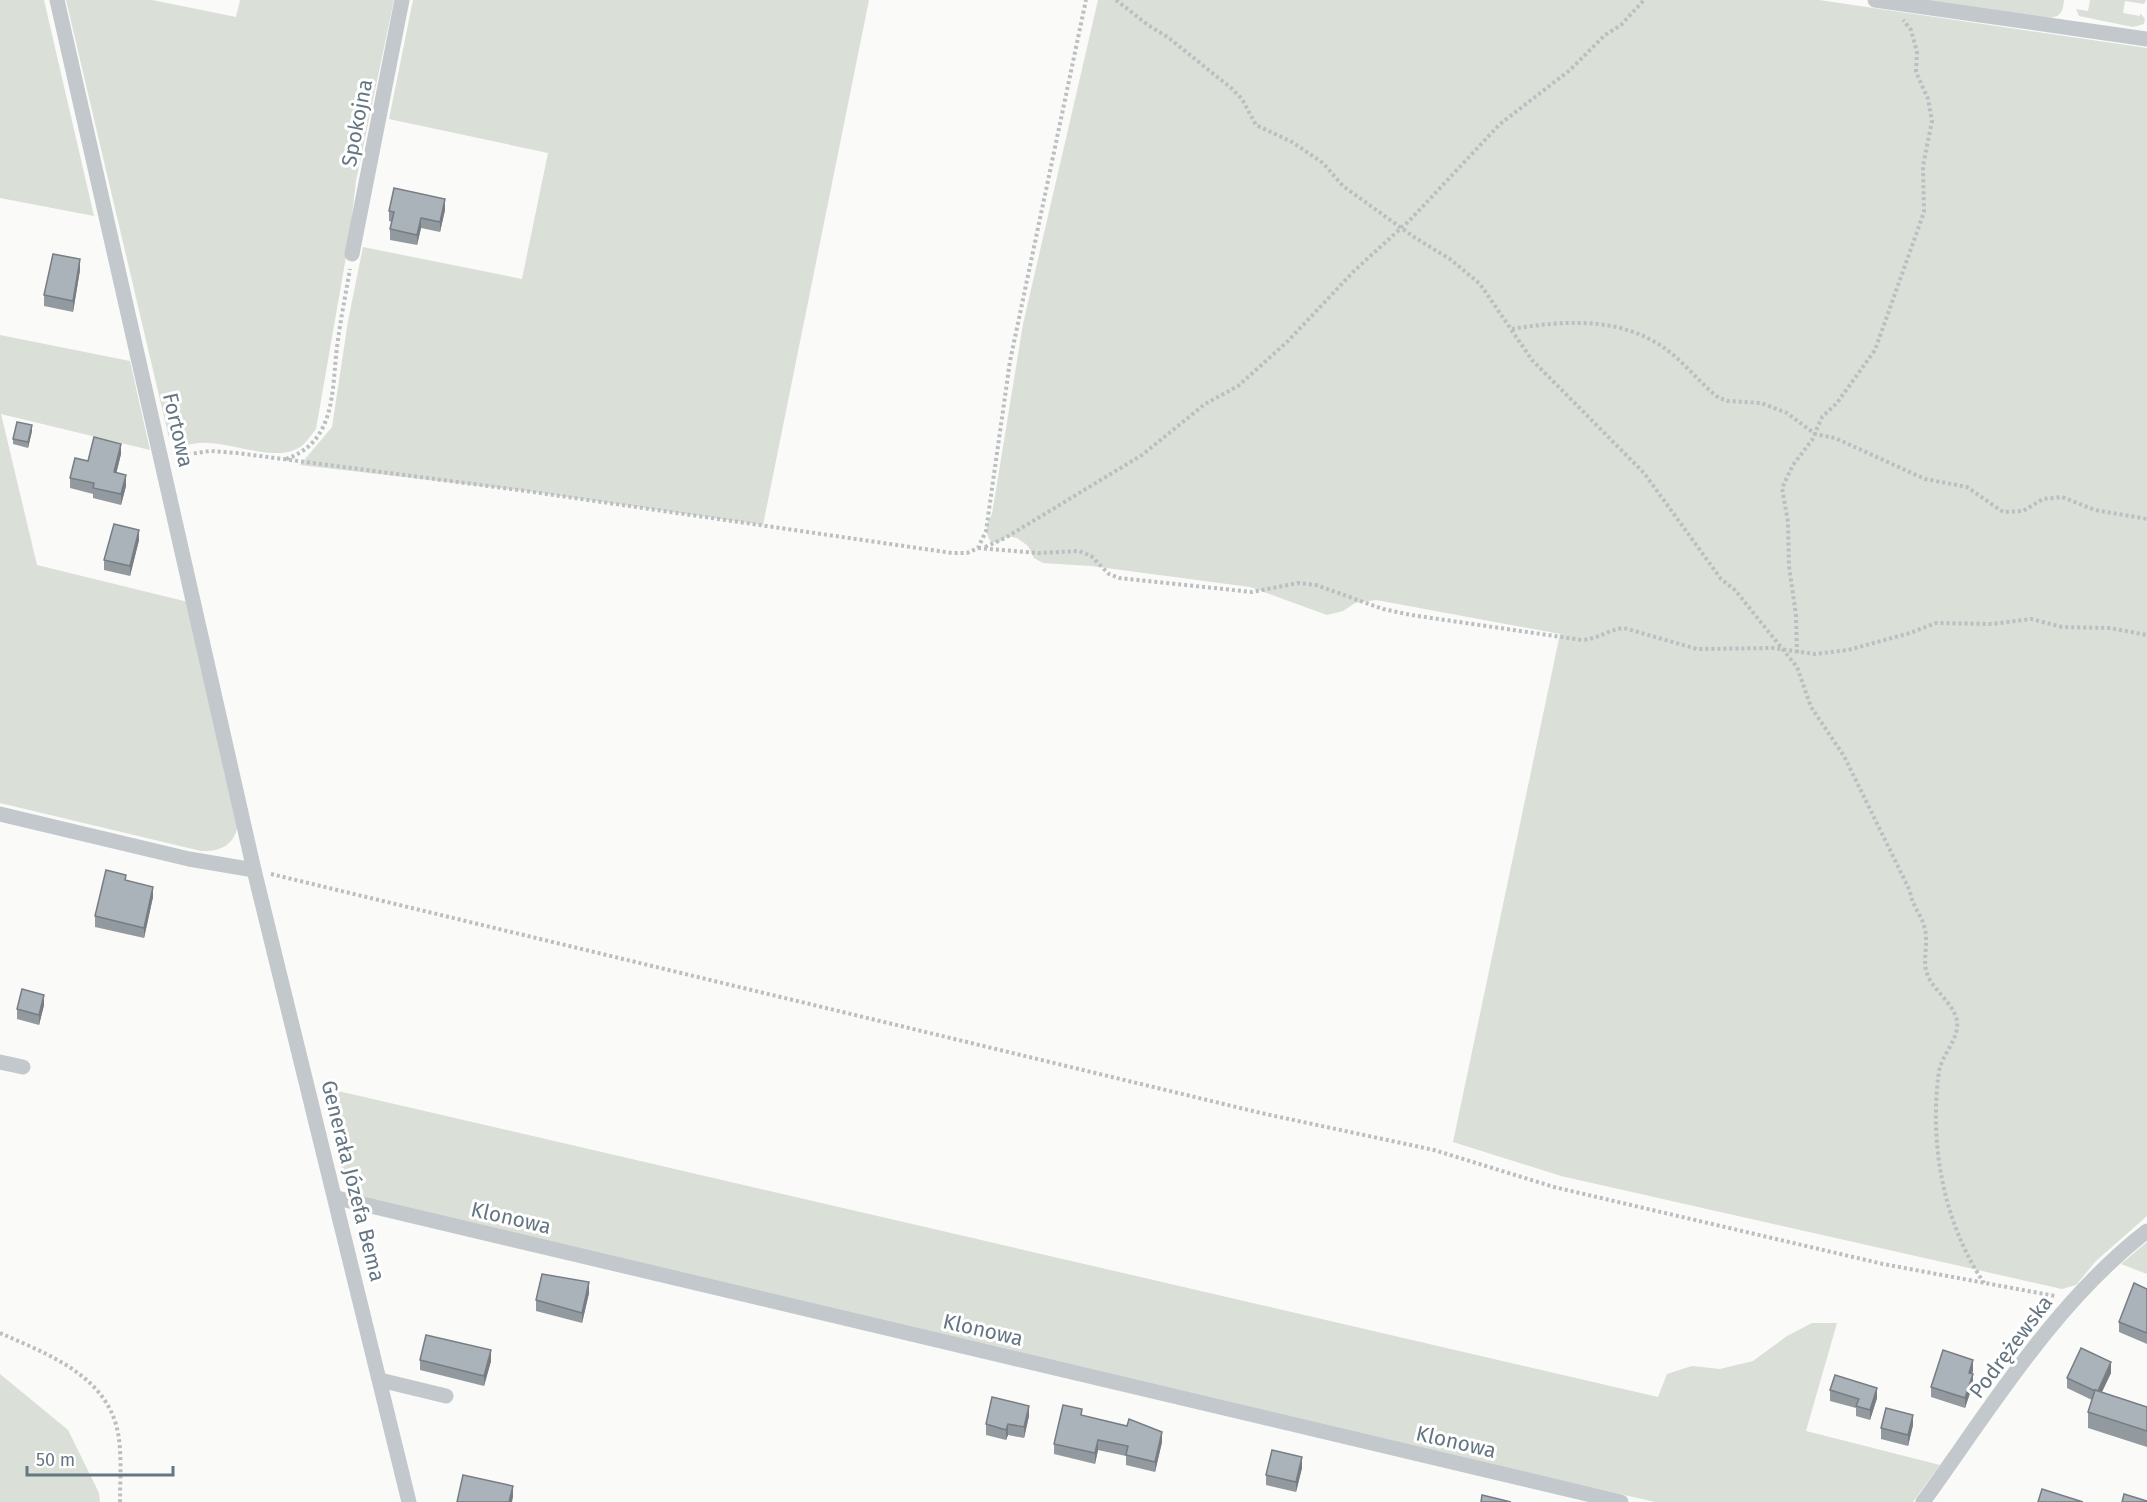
<svg xmlns="http://www.w3.org/2000/svg" width="2147" height="1502" viewBox="0 0 2147 1502" font-family="'Fira Sans',sans-serif">
  <style>
    .green { fill: #dadfd7 }
    .lines { fill: none; stroke-linecap: round; stroke-linejoin: round }
    .path { stroke: #bbbfc2; stroke-width: 4; stroke-dasharray: 3 3; stroke-linecap: butt }
    .minor { stroke: #c3c8cc; stroke-width: 15 }
    .wall { fill: #929a9f }
    .shaded-wall { fill: #777d82 }
    .building { fill: #aab3b9; stroke: #777d82; stroke-width: 1.5 }
    .labels { text-anchor: middle; dominant-baseline: central; stroke-width: 6; stroke-linejoin: round; paint-order: stroke }
    .street-label { font-size: 21px; fill: #657683; stroke: #fff }
  </style>
  <rect width="100%" height="100%" fill="#fafaf8"/>
  <g class="green">
    <polygon points="0,0 44,0 94,216 0,198"/>
    <path d="M66,0H152L236,17L240,0H394L356,181L350,234L316,429C309,438 304,447 292,451C267,459 226,441 199,443C185,444 180,449 169,438Z"/>
    <polygon points="413,0 869,0 763,525 526,491 300,465 332,427 348,321 363,247 522,279 548,153 389,119"/>
    <path d="M1098,0H1819L2147,48V1216L2096,1261L2076,1285L2062,1289L1561,1176L1453,1142L1560,634L1376,600L1355,603L1343,611L1327,615L1250,587L1091,566L1043,563L1034,558L1028,546L1017,538L1008,536L998,543L991,542C984,532 986,524 992,514L1023,324Z"/>
    <path d="M1918,0H2064C2063,15 2058,18 2044,18Z"/>
    <polygon points="2090,0 2146,0 2144,4 2125,1 2123,13 2140,16 2140,13 2145,19 2144,24 2133,27 2079,16 2076,9 2088,11"/>
    <path d="M0,335L130,361L150,450L1,414L37,565L188,602L238,824C235,845 220,852 201,851L0,803Z"/>
    <polygon points="321,1087 1658,1397 1667,1374 1692,1366 1720,1369 1753,1361 1787,1336 1812,1323 1837,1323 1806,1431 1940,1465 1913,1502 1655,1502 1541,1476 371,1201 355,1193 344,1179"/>
    <polygon points="2147,1242 2147,1274 2121,1264"/>
    <polygon points="0,1374 68,1430 99,1493 100,1502 0,1502"/>
  </g>
  <g class="lines">
    <g class="path">
      <path d="M1116,0L1148,25L1169,38L1231,88L1242,99L1256,125L1292,142L1323,163L1343,186L1414,237L1450,259L1480,284L1532,360L1644,473L1721,579L1735,590L1797,667L1811,707L1844,756L1910,891C1912,907 1923,916 1925,930C1929,948 1920,963 1930,980C1938,994 1960,1010 1957,1028C1955,1043 1942,1056 1939,1071C1929,1143 1943,1222 1984,1283"/>
      <path d="M1512,329C1567,320 1625,316 1671,353C1688,367 1701,384 1719,398L1728,401L1761,403L1787,413L1815,434L1835,438L1925,479L1967,487L2003,512L2023,511L2043,499L2062,497L2095,510L2147,519"/>
      <polyline points="176,456 210,451 237,453 526,491 952,553 967,553 978,548 986,531 1010,361 1086,0"/>
      <path d="M286,459C333,443 332,397 336,356C339,327 345,298 350,269"/>
      <polyline points="985,547 1005,538 1142,455 1205,404 1238,386 1288,341 1355,270 1410,220 1500,124 1570,70 1605,35 1621,25 1644,0"/>
      <path d="M978,548L1039,553L1079,551L1091,556L1109,574L1119,578L1252,592L1298,583L1316,585L1383,609L1411,615L1582,640C1599,639 1609,629 1624,628L1697,649L1773,648L1815,654L1848,650L1910,633L1936,623L1992,624L2031,619L2062,627L2110,628L2147,635"/>
      <polyline points="1797,653 1796,615 1789,566 1788,522 1782,488 1793,465 1812,440 1822,417 1837,403 1875,350 1924,212 1923,166 1932,121 1928,99 1916,72 1917,52 1911,30 1903,20"/>
      <polyline points="271,874 1261,1113 1434,1150 1554,1187 1883,1264 2055,1296"/>
      <path d="M0,1333C47,1354 107,1375 118,1433C122,1455 120,1480 120,1502"/>
    </g>
    <g class="minor">
      <polyline points="57,0 254,870 409,1502"/>
      <polyline points="1875,0 2147,39"/>
      <polyline points="352,254 402,0"/>
      <polyline points="0,814 189,859 254,870"/>
      <polyline points="0,1062 23,1067"/>
      <polyline points="337,1198 1621,1502"/>
      <polyline points="380,1380 446,1396"/>
      <path d="M1923,1502C1991,1408 2054,1303 2147,1231"/>
    </g>
  </g>
  <g class="wall">
    <polygon points="445,210 440,232 421,228 417,245 390,240 390,229 392,222 389,221 389,211"/>
    <polygon points="80,270 73,312 44,306 44,295"/>
    <polygon points="32,431 28,448 13,444 13,439"/>
    <polygon points="121,454 116,473 126,486 121,505 93,498 93,494 70,488 70,478 88,461"/>
    <polygon points="139,540 130,576 104,570 104,560"/>
    <polygon points="126,881 153,897 144,938 95,927 95,916"/>
    <polygon points="44,1005 39,1025 17,1019 17,1009"/>
    <polygon points="2147,1289 2147,1344 2119,1332 2119,1322"/>
    <polygon points="589,1293 582,1323 536,1311 536,1300"/>
    <polygon points="420,1360 491,1361 484,1386 420,1370"/>
    <polygon points="1973,1371 1972,1374 1973,1384 1965,1408 1931,1397 1931,1387"/>
    <polygon points="2111,1373 2102,1392 2147,1407 2147,1447 2088,1428 2088,1412 2092,1400 2067,1388 2067,1378"/>
    <polygon points="1830,1390 1877,1398 1870,1420 1856,1416 1856,1408 1830,1401"/>
    <polygon points="1029,1416 1024,1438 1008,1435 1006,1440 986,1435 986,1424"/>
    <polygon points="1082,1416 1162,1442 1155,1472 1126,1465 1126,1456 1098,1450 1095,1464 1054,1454 1054,1444"/>
    <polygon points="1913,1425 1908,1446 1881,1439 1881,1428"/>
    <polygon points="1302,1468 1296,1492 1266,1485 1266,1475"/>
  </g>
  <g class="shaded-wall">
    <polygon points="445,199 445,210 440,232 440,222"/>
    <polygon points="421,218 421,228 417,245 417,235"/>
    <polygon points="80,259 80,270 73,312 73,301"/>
    <polygon points="32,425 32,431 28,448 28,442"/>
    <polygon points="121,444 121,454 114,483 114,472"/>
    <polygon points="126,475 126,486 121,505 121,494"/>
    <polygon points="139,530 139,540 130,576 130,566"/>
    <polygon points="153,887 153,897 144,938 144,928"/>
    <polygon points="44,995 44,1005 39,1025 39,1015"/>
    <polygon points="589,1282 589,1293 582,1323 582,1313"/>
    <polygon points="491,1350 491,1361 484,1386 484,1376"/>
    <polygon points="1973,1360 1973,1371 1969,1383 1969,1373"/>
    <polygon points="2111,1362 2111,1373 2097,1402 2097,1392"/>
    <polygon points="1973,1374 1973,1384 1965,1408 1965,1398"/>
    <polygon points="1877,1388 1877,1398 1870,1420 1870,1410"/>
    <polygon points="1029,1406 1029,1416 1024,1438 1024,1427"/>
    <polygon points="1913,1415 1913,1425 1908,1446 1908,1435"/>
    <polygon points="1008,1424 1008,1435 1006,1440 1006,1430"/>
    <polygon points="1162,1432 1162,1442 1155,1472 1155,1462"/>
    <polygon points="1098,1440 1098,1450 1095,1464 1095,1453"/>
    <polygon points="1302,1457 1302,1468 1296,1492 1296,1482"/>
    <polygon points="513,1486 513,1497 512,1502 509,1502"/>
  </g>
  <g class="building">
    <polygon points="394,188 445,199 440,222 421,218 417,235 390,229 394,212 389,211"/>
    <polygon points="53,254 80,259 73,301 44,295"/>
    <polygon points="17,422 32,425 28,442 13,439"/>
    <polygon points="94,437 121,444 114,472 126,475 121,494 93,488 94,483 70,478 75,458 88,461"/>
    <polygon points="114,524 139,530 130,566 104,560"/>
    <polygon points="106,870 126,875 125,880 153,887 144,928 95,916"/>
    <polygon points="22,989 44,995 39,1015 17,1009"/>
    <polygon points="542,1274 589,1282 582,1313 536,1300"/>
    <polygon points="2134,1283 2147,1289 2147,1333 2119,1322"/>
    <polygon points="426,1335 491,1350 484,1376 420,1360"/>
    <polygon points="2081,1348 2111,1362 2098,1391 2095,1390 2095,1391 2067,1378"/>
    <polygon points="1943,1350 1973,1360 1969,1373 1973,1374 1965,1398 1931,1387"/>
    <polygon points="1835,1375 1877,1388 1870,1410 1856,1406 1859,1399 1830,1390"/>
    <polygon points="2095,1390 2147,1407 2147,1431 2088,1412"/>
    <polygon points="992,1397 1029,1406 1024,1427 1008,1424 1006,1430 986,1424"/>
    <polygon points="1063,1405 1082,1409 1081,1415 1127,1426 1129,1419 1162,1432 1155,1462 1126,1455 1128,1446 1098,1440 1095,1453 1054,1444"/>
    <polygon points="1886,1408 1913,1415 1908,1435 1881,1428"/>
    <polygon points="1272,1450 1302,1457 1296,1482 1266,1475"/>
    <polygon points="463,1475 513,1486 509,1502 457,1502"/>
    <polygon points="2042,1489 2083,1502 2038,1502"/>
    <polygon points="2124,1494 2147,1501 2147,1502 2122,1502"/>
    <polygon points="1482,1495 1511,1502 1481,1502"/>
  </g>
  <g class="labels">
    <g class="street-label">
      <text transform="translate(357 123) rotate(-79)">Spokojna</text>
      <text transform="translate(178 430) rotate(77)">Fortowa</text>
      <text transform="translate(353 1181) rotate(76)">Generała Józefa Bema</text>
      <text transform="translate(511 1218) rotate(13)">Klonowa</text>
      <text transform="translate(983 1330) rotate(13)">Klonowa</text>
      <text transform="translate(2011 1347) rotate(-53)">Podrężewska</text>
      <text transform="translate(1456 1442) rotate(13)">Klonowa</text>
    </g>
  </g>
  <path d="M27 1466v9h146v-9" fill="none" stroke="#657683" stroke-width="3"/>
  <text x="36" y="1466" font-size="18" fill="#657683" stroke="#ffffff" stroke-width="4.5" paint-order="stroke">50 m</text>
</svg>
